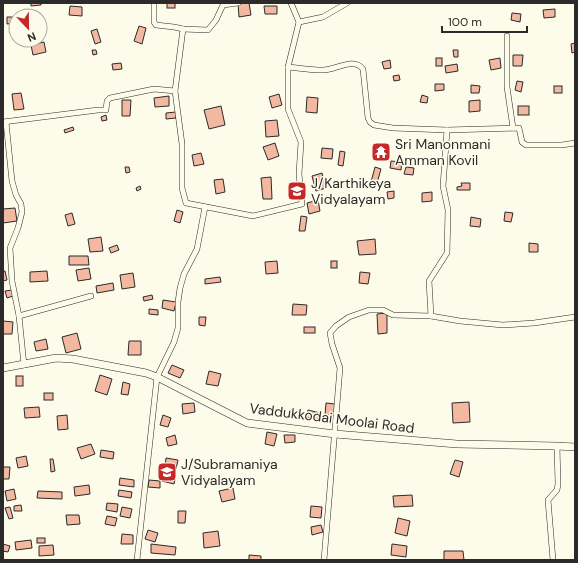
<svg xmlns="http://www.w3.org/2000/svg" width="578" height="563" viewBox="0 0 578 563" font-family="'DM Sans',sans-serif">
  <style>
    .building { fill: #f2b8a0; stroke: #2b2b2b }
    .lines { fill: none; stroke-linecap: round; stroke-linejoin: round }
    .street-casing { stroke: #2b2b2b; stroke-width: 6 }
    .secondary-casing { stroke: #2b2b2b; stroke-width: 8 }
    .street { stroke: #fdfbea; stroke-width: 5 }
    .secondary { stroke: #fdfbea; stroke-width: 7 }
    .labels { text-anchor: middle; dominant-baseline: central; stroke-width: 3; stroke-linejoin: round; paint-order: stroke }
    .poi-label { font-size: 14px; fill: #2b2b2b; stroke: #fdfbea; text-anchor: start }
    .street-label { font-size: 14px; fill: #2b2b2b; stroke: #fdfbea }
  </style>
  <rect width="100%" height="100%" fill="#fdfbea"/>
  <g class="building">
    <polygon points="31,3 41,3 41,5 31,6"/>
    <rect x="167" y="3" width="8" height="5"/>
    <polygon points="238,3 249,3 251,15 239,17"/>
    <polygon points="70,6 82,7 82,16 69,15"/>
    <polygon points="264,6 277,6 277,14 265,14"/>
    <polygon points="555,9 555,17 544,18 543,10"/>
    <polygon points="512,13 521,14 520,22 511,20"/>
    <polygon points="7,17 16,17 16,23 7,24"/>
    <polygon points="139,26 146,28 142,44 134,41"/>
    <polygon points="97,29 101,42 95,44 91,31"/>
    <polygon points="44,42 46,52 33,55 31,45"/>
    <polygon points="575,43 575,52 572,53 571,44"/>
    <polygon points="92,50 96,50 97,54 93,55"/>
    <polygon points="453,50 458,50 458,57 454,57"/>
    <polygon points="513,55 523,55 522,66 513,66"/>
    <rect x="436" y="58" width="6" height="8"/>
    <polygon points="500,58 501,68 491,70 489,60"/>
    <polygon points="390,60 391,68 384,69 382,62"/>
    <polygon points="121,63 122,69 113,70 112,64"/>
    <polygon points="457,64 458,71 446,73 445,66"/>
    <polygon points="399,75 400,80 394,81 393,76"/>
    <polygon points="517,81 523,82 521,92 515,90"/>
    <polygon points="435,84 444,84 444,90 435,91"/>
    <polygon points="471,85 480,86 479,93 471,93"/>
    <rect x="554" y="86" width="8" height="7"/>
    <polygon points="21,93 24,109 14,110 12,94"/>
    <polygon points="279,94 282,105 272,108 269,97"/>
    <polygon points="422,95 428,97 427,103 420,102"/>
    <polygon points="169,96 169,106 155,107 154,98"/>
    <polygon points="307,97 318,98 317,113 306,112"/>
    <polygon points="122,100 131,100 130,116 122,116"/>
    <polygon points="480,100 480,111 469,112 469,101"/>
    <polygon points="221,106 225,125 209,129 204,110"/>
    <rect x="518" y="106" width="11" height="9"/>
    <polygon points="176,112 176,118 166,119 166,113"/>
    <polygon points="106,115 107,120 102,121 101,117"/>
    <polygon points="277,120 279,136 266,137 265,121"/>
    <polygon points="73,127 74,130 65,133 64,130"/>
    <polygon points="275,143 279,156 268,160 263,147"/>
    <polygon points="322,148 333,149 332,159 321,158"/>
    <polygon points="340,151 345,152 343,166 338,165"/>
    <polygon points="201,153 204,164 194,166 192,155"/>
    <polygon points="391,161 402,162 401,170 390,168"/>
    <polygon points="125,167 129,167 130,172 126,173"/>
    <polygon points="375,167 381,169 377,183 371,182"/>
    <polygon points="406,167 414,168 413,175 404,174"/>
    <polygon points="322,173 326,188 316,191 312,176"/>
    <polygon points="271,177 272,199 263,199 261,178"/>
    <polygon points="223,179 225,192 216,194 214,180"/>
    <polygon points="461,183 470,183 470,190 457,190 457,187 462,186"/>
    <polygon points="140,186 141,189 137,191 136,188"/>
    <polygon points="394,191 394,198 388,199 387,192"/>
    <polygon points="432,192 432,201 422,202 422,193"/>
    <polygon points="318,200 320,211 309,214 307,203"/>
    <polygon points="15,208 17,221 3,223 3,209"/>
    <polygon points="177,210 183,212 180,223 174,221"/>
    <polygon points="505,212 513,213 511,222 504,221"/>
    <polygon points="72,213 75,224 68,226 65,215"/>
    <polygon points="301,216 307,217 305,231 299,231"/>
    <polygon points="471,217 481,219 480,227 470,226"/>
    <polygon points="101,237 103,251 90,252 88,239"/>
    <polygon points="375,239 376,254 359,255 357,241"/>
    <polygon points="529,243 538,244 538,252 529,252"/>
    <polygon points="117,245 119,250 111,253 109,248"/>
    <polygon points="69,256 88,256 89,265 69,265"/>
    <polygon points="277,261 278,273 266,274 265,262"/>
    <rect x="331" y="261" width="6" height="7"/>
    <polygon points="89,268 91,279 78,281 76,270"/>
    <polygon points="3,271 5,271 7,280 3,281"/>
    <polygon points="47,271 48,281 30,282 30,272"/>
    <polygon points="360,272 370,273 368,284 359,283"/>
    <polygon points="133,273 135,287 122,289 120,275"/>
    <polygon points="220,277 221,282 205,284 205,279"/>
    <polygon points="113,283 114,290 97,293 96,286"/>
    <polygon points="12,290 13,296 7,298 5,291"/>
    <polygon points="152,295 153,299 144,301 143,297"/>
    <polygon points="163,300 176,302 174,311 162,308"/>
    <polygon points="293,304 307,305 306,315 292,315"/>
    <polygon points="149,309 158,310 158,315 149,314"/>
    <polygon points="387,313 387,333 378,334 377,314"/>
    <polygon points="199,317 206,317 205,326 199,325"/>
    <polygon points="3,321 13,322 12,334 3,334"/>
    <rect x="304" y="327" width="11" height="6"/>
    <polygon points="77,333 81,349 66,353 62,337"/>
    <polygon points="46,339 48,349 36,351 34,342"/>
    <polygon points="129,341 141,341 141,355 128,355"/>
    <polygon points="172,365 184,370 180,378 168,373"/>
    <polygon points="209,371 221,374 218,386 206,384"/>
    <polygon points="100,375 112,379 107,395 95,391"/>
    <rect x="16" y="376" width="7" height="10"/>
    <polygon points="123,382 130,384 128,395 121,394"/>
    <rect x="44" y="393" width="9" height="7"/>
    <polygon points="469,402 470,422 453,423 452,403"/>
    <polygon points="194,403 195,412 183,414 182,404"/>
    <polygon points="326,403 335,404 334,416 325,415"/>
    <polygon points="39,407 40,417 25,418 24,408"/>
    <polygon points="308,410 320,413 318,420 306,417"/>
    <polygon points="67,415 68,429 58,430 57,416"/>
    <polygon points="163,415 171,418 168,427 160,425"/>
    <polygon points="267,432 277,434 274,446 265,444"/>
    <polygon points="175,435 177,444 168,446 166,438"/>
    <polygon points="284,435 295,435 295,442 285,443"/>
    <polygon points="91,444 95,454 81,459 77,448"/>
    <polygon points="101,450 114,452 113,459 100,457"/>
    <polygon points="26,456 28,466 18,468 16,458"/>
    <polygon points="166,458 178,460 176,469 165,467"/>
    <polygon points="50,459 53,459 55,471 51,472"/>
    <polygon points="455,460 463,462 459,477 450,474"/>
    <polygon points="3,467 10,467 9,479 3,479"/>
    <polygon points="164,476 175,479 174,484 162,481"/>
    <polygon points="120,478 134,480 134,487 119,485"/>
    <polygon points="149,480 160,481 160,488 148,487"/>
    <polygon points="89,485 90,494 75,496 74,487"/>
    <polygon points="233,488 235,499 222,502 219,491"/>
    <polygon points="14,489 16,499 7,501 5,491"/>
    <polygon points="119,490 132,492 131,498 118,496"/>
    <polygon points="38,491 62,492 62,499 37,498"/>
    <polygon points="412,495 413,506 394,507 393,496"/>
    <polygon points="107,503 118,504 117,512 106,510"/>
    <polygon points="21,505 22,511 14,511 14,506"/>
    <polygon points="311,506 322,507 321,518 310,517"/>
    <polygon points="10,507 13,518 9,519 5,508"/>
    <polygon points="122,507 132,509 130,518 120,516"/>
    <polygon points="178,511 186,511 185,523 178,523"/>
    <polygon points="66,515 79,515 80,524 67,525"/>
    <polygon points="107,516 117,518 115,526 105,524"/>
    <polygon points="398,518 410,521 407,536 395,533"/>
    <polygon points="321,525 323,532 312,535 311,527"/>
    <polygon points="148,530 158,533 155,542 145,539"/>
    <polygon points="218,531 220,546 204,548 203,533"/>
    <polygon points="122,534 133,535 133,544 121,544"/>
    <rect x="37" y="538" width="8" height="5"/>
    <polygon points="31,540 32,548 16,550 15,542"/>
    <polygon points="3,544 10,546 8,552 3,551"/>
    <polygon points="151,544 176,547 175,555 151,553"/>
    <polygon points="392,544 407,546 406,557 391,555"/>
    <polygon points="53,545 54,555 39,556 39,546"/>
    <polygon points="444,551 463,551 464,560 444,560"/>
    <polygon points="249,555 261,556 261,560 249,560"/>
  </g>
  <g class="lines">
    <defs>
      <g id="street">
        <polyline points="154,3 154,22 156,25 174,27 183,29 175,91"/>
        <polyline points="299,22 323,17 347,3"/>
        <polyline points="183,29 208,30 216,20 223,5 238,3"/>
        <polyline points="507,36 507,87 513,128"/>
        <path d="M288,67C299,68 311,70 322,70C335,71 353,56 363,69L368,118L370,122L374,125L393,128L447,130L519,128L522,142L526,145H562L575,143"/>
        <polyline points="3,122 98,110 106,110 107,101 110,98 154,89 175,91 182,144 182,188 186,203 253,216 302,204 299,174 301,142 288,109 288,67 299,22 291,3"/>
        <polyline points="6,122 12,181 16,195 21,204 22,212 18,228 10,248 12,281 19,316 24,365"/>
        <polyline points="19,316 91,296"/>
        <polyline points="431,316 429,281 447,253 448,210 443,186 447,130"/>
        <polyline points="137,560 157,377 174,342 178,328 178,302 180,288 184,274 197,249 205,207"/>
        <polyline points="324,560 340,368 332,344 330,333 336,326 349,317 369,310 383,310 393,315 431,316 460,321 503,325 534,323 575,317"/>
        <polyline points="553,560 548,500 557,490 558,484 557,446"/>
      </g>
      <polyline id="secondary" points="3,368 56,358 73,359 146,373 157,377 247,423 335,434 457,444 557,446 575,447"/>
    </defs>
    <use href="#street" class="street-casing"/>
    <use href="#secondary" class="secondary-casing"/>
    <use href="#street" class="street"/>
    <use href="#secondary" class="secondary"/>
  </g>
  <defs>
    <symbol id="temple-square" viewBox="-11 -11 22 22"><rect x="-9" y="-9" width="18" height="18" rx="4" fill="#c62828" stroke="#fdfbea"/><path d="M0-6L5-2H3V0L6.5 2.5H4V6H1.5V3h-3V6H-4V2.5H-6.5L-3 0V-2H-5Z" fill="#fff"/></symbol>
    <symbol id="school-square" viewBox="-11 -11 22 22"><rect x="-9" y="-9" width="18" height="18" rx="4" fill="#c62828" stroke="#fdfbea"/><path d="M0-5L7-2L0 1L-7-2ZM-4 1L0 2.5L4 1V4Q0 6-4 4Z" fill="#fff"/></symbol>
  </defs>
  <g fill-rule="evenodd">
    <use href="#temple-square" x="370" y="141" width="22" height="22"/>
    <use href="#school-square" x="286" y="180" width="22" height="22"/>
    <use href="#school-square" x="156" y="461" width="22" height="22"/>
  </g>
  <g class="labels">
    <g class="poi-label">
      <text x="395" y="144">Sri Manonmani<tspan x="395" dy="16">Amman Kovil</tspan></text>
      <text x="311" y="183">J/Karthikeya<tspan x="311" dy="16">Vidyalayam</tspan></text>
      <text x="181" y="464">J/Subramaniya<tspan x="181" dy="16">Vidyalayam</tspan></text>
    </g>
    <g class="street-label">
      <text transform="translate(332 418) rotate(7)">Vaddukkodai Moolai Road</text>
    </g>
  </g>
  <rect width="578" height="563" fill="none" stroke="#2b2b2b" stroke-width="8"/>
  <g transform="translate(28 28) rotate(158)"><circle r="19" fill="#fdfbea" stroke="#a9a89e"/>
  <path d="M0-3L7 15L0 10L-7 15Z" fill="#c62828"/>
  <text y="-6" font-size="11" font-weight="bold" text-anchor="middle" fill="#2b2b2b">N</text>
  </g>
  <path d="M442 26v6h85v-6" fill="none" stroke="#2b2b2b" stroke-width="2"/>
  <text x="448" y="26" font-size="12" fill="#2b2b2b" stroke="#fdfbea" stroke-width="3" paint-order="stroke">100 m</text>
</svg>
